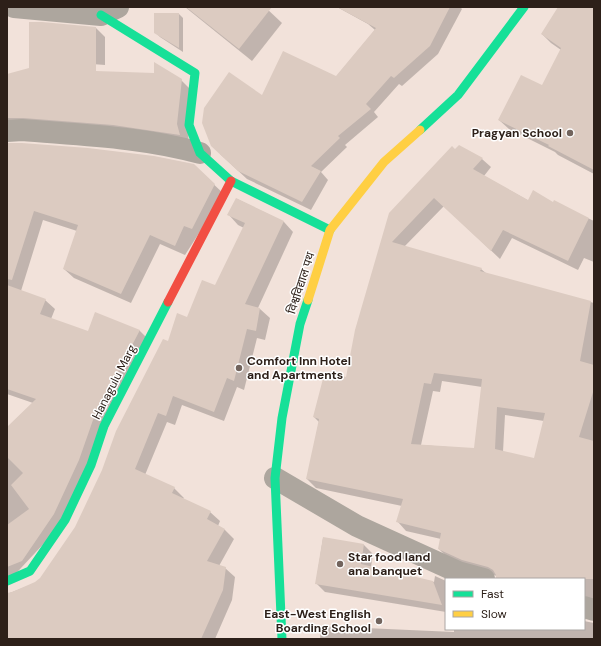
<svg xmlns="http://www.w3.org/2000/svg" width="601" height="646" viewBox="0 0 601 646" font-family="'DM Sans','Noto Sans Devanagari',sans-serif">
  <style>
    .shadow { fill: #0003; fill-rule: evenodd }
    .building { fill: #dccbc1; fill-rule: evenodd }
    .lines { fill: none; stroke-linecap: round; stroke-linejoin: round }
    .street { stroke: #ada69e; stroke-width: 22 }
    .fast { stroke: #16e098; stroke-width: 9 }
    .slow { stroke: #ffcf43; stroke-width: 9 }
    .jam { stroke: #f24e42; stroke-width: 9 }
    .poi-dot { fill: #72645d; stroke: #fff; stroke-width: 1.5 }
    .labels { text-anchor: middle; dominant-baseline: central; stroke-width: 3; stroke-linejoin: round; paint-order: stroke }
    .poi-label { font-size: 12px; font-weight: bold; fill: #2d2019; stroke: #fff; text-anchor: end }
    .street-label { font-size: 12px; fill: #2d2019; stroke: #fff }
  </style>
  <rect width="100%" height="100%" fill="#f2e2da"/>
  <g class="shadow">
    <polygon points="185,7 265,7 282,23 252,61"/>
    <polygon points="337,7 460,7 462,9 438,54 402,86 399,84 374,112 378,117 345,145 347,147 321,172 328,180 311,210 247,179 220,154 263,96 336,77 375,30 368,24"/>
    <polygon points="559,7 594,7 594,174 558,155 555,152 509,129 499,120 543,86 561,50 551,43 542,34"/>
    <polygon points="179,14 183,18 183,52 160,37 155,32"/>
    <polygon points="96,28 105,37 105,65 39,60"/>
    <polygon points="155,75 181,80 191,90 188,144 7,132 7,87"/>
    <path d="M455,151L482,159L491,167L484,176L529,201L553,204L554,202L594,221V262L584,258L578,270L512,238L500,259L444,206L404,247L481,269L487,274L594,303V604L584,607V579H497V576L472,569L448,558L439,549L441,539L406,531L398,522L402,506L316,488L307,479L319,422L314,417L347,378L390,214ZM442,381L482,387L475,449L421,445L433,391L440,392ZM505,415L544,421L535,459L503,452Z"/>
    <polygon points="7,152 193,165 224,194 185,255 160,244 131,303 74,278 64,269 77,231 43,220 21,291 45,300 55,309 51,319 88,332 139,330 149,340 63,523 7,583 7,428 33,403 7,394"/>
    <polygon points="237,199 284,222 293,232 258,308 260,309 270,318 265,340 257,338 244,390 237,387 224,421 182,405 175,425 167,422 145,475 174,488 184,498 183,499 210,512 220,521 218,526 225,530 234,539 219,566 225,568 235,577 232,600 215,639 7,639 7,594 36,583 41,579 76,528 168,342 216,286 244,228 238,225 229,215"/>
    <polygon points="323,538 364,545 373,554 371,567 434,582 435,576 446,581 446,612 325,592 316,583"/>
    <polygon points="584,621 594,623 594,639 320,639 321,626 454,632 454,629 584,629"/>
  </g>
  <g class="building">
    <polygon points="186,7 272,7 239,49"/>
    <polygon points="337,7 450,7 430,46 394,78 391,76 366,104 371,109 338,136 340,138 311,166 321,171 302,202 238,171 211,146 202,123 204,108 229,72 262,95 283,51 336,76 376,28"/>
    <polygon points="558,7 594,7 594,170 548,146 549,145 498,120 521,75 542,85 561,48 541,34"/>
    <polygon points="154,13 179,13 179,48 154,33"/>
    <polygon points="29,22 42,22 96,27 96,71 154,73 154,62 182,79 177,124 180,135 113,125 23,118 7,118 7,74 29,68"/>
    <polygon points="7,143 22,143 88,148 154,156 194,164 215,184 192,229 184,226 175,246 150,235 121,294 63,269 78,225 34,211 12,280 7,279"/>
    <path d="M459,145L483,158L473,169L528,200L533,190L553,202L554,200L589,218L568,261L503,230L491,251L434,198L392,242L482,268L480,271L591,301L580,361L594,365V389L579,437L594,441V579H496V575L493,570L488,567L462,560L438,549L441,533L396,522L403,499L306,479L319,419L313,417L325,371L346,377L355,330L389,213L452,146L455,149ZM434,373L482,379L474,448L411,444L424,383L431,384ZM497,407L545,413L534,458L495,449Z"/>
    <polygon points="236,198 284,221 245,304 260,308 256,331 247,329 234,381 227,378 214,412 173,396 166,416 158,413 135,469 175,487 172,493 211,511 207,519 225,529 207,561 226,567 223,590 201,639 7,639 7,593 12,592 35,582 40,578 75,527 102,470 116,431 163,339 168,341 177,313 187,317 202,280 215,285 245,223 227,215"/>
    <polygon points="7,285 46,299 40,314 88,331 95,312 140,330 93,420 79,460 54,514 22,561 7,567 7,525 29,509 11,485 23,473 7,457 7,427 36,399 7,389"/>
    <polygon points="323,537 364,544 361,564 433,581 442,605 315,584"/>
  </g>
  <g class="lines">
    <g class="street">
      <polyline points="14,7 101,15 118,7"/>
      <path d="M7,131L22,130C81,135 143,137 200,153"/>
      <polyline points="275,478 357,526 458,572 484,579"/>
      <polyline points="584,607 594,610"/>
    </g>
    <g class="fast">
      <polyline points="101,15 195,73 189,125 200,153 231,181 330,230"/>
      <polyline points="420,130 458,95 524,7"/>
      <polyline points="7,581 30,571 65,520 91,465 104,426 168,302"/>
      <polyline points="282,639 275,478 282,418 300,324 308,300"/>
    </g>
    <polyline class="slow" points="308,300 330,230 384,162 420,130"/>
    <polyline class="jam" points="168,302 231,181"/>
  </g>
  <g class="poi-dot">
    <circle cx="570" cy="133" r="4"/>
    <circle cx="239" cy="368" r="4"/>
    <circle cx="340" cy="564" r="4"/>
    <circle cx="379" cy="621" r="4"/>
  </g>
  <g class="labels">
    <g class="poi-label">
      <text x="562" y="133">Pragyan School</text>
      <text x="247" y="361" text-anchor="start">Comfort Inn Hotel<tspan x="247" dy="14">and Apartments</tspan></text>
      <text x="348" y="557" text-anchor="start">Star food land<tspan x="348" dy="14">ana banquet</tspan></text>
      <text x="371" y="614">East-West English<tspan x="371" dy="14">Boarding School</tspan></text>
    </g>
    <g class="street-label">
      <text transform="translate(301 283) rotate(-72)">विश्वविद्याल पथ</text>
      <text transform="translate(114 382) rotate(-63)">Hanagulu Marg</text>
    </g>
  </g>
  <rect width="601" height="646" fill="none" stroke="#2d2019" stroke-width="16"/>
  <rect x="445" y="578" width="140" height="52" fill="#ffffff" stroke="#aba6a3"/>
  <rect x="453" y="591" width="20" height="6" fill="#16e098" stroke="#aba6a3"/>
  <text x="481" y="598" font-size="12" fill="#2d2019">Fast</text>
  <rect x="453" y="611" width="20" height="6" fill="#ffcf43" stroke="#aba6a3"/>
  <text x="481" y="618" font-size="12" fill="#2d2019">Slow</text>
</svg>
